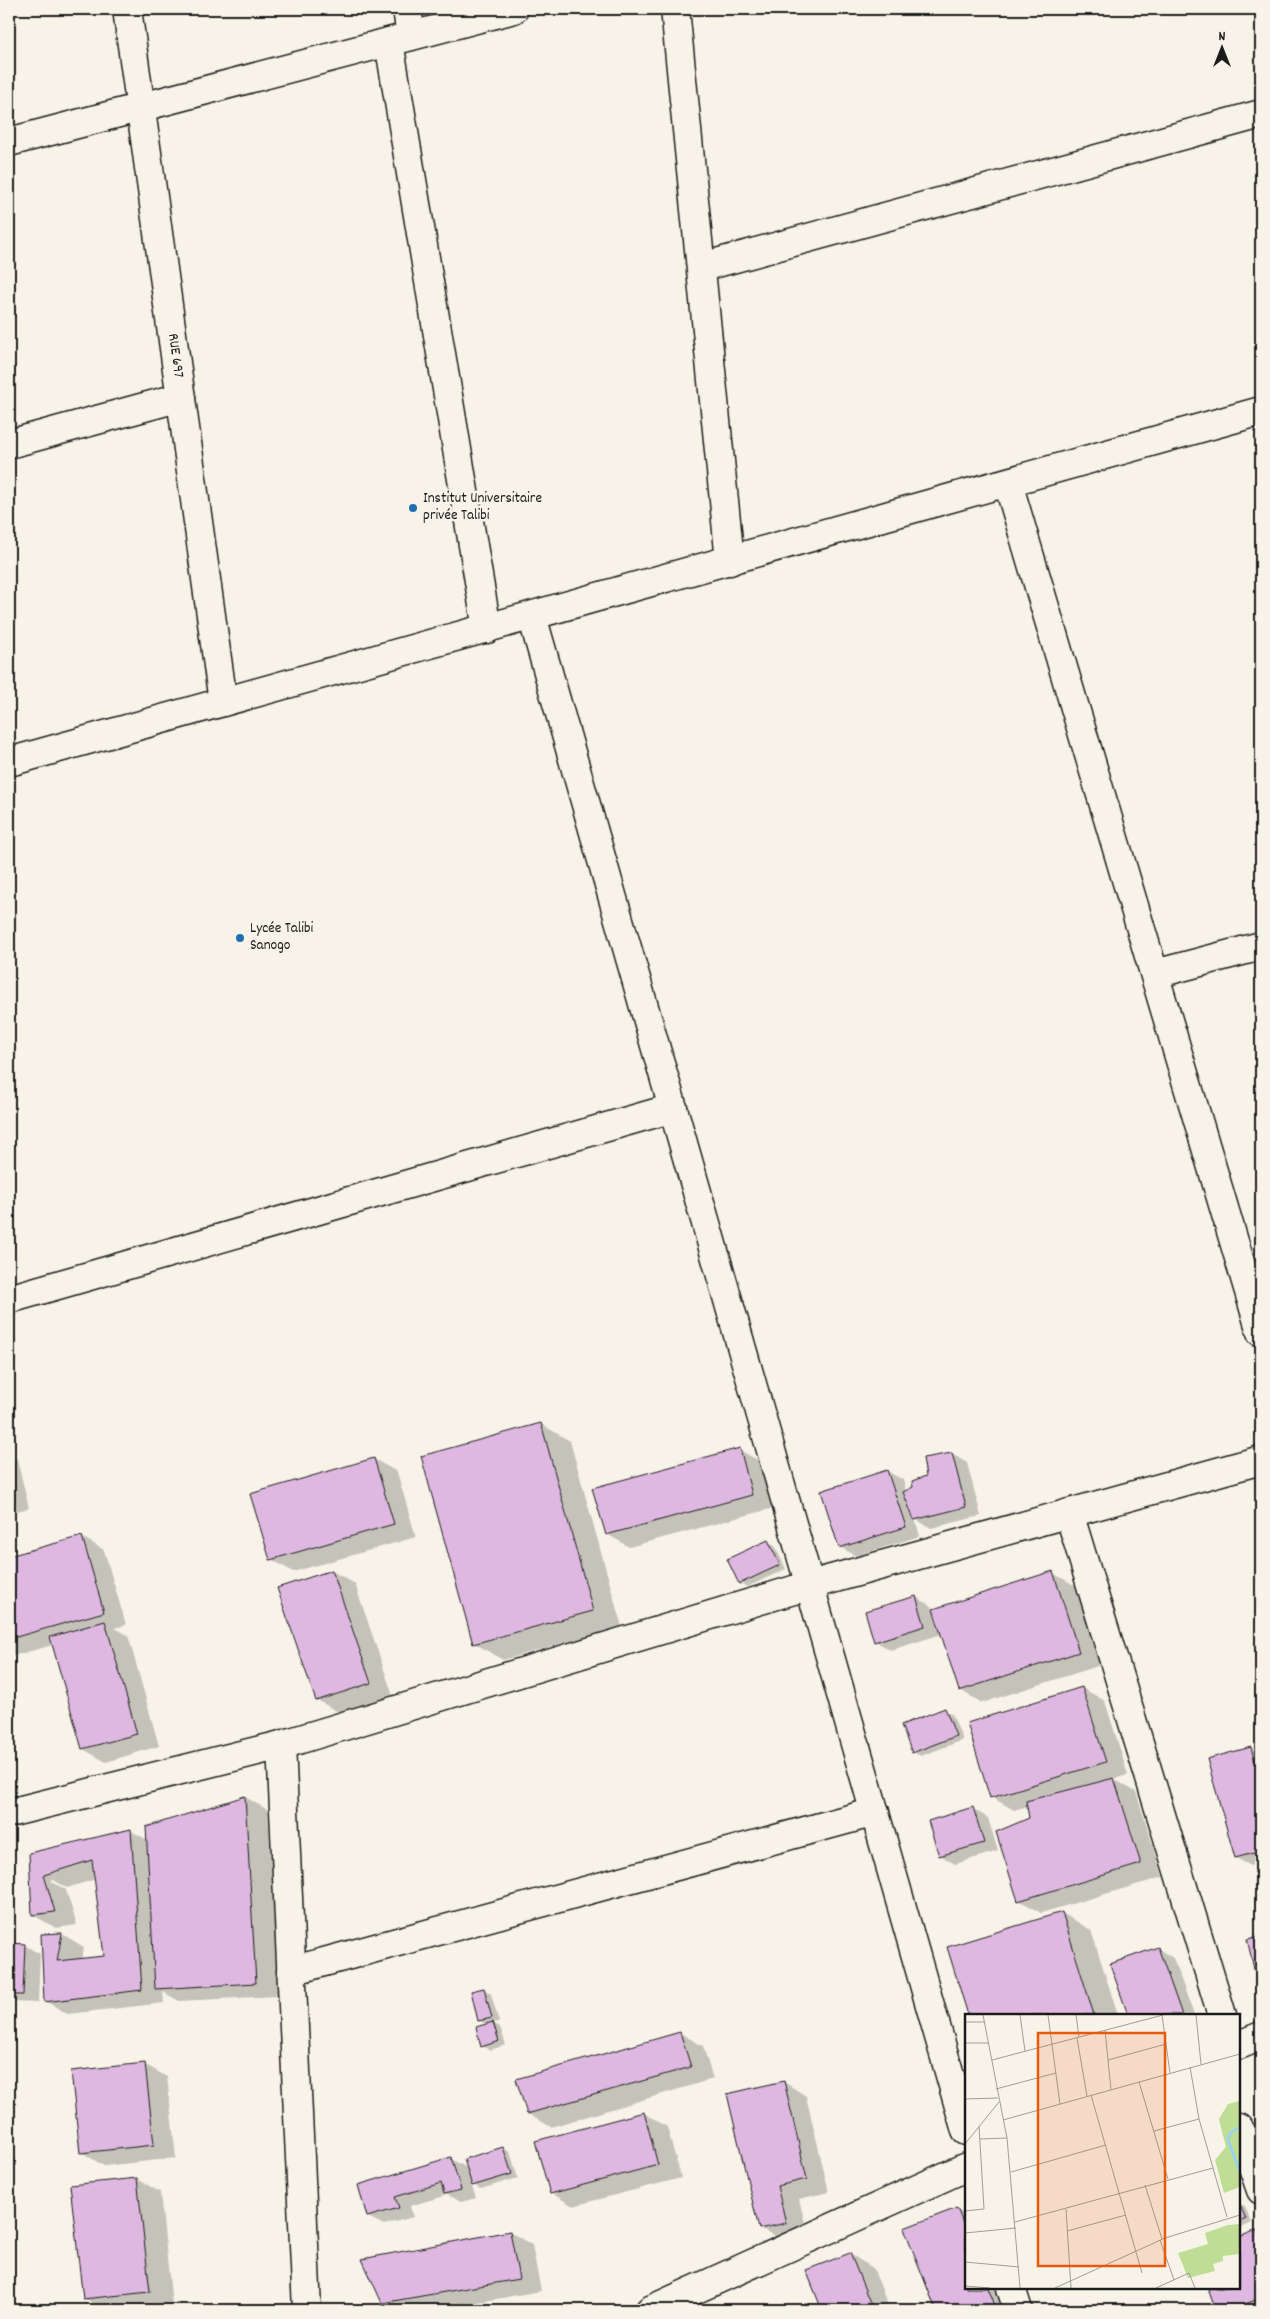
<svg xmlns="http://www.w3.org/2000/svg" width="1270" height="2319" viewBox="0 0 1270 2319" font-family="Dekko,sans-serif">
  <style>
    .shadow { fill: #0003 }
    .building { fill: #deb8e1; stroke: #1c1c1c }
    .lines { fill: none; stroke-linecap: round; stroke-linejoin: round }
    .minor-casing { stroke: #1c1c1c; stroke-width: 31 }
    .minor { stroke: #f7f3e8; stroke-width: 28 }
    .poi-dot { fill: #1f6fb2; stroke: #f7f3e8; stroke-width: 2 }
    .labels { text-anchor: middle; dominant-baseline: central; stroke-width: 5; stroke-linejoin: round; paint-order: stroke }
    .street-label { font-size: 15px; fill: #1c1c1c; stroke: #f7f3e8 }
    .poi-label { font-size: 15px; fill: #1c1c1c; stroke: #f7f3e8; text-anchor: start }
    .inset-river { fill: none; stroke: #96d2f6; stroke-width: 2.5 }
    .inset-road { fill: none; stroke: #9f9d96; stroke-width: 1 }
    .view { fill: #e8590c; fill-opacity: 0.15; stroke: #e8590c; stroke-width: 2.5 }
    .inset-edge { fill: none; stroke: #1c1c1c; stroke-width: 2.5 }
  </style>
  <rect width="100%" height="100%" fill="#f7f3e8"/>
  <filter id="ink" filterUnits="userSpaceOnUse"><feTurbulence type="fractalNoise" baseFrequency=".02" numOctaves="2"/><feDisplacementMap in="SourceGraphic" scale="10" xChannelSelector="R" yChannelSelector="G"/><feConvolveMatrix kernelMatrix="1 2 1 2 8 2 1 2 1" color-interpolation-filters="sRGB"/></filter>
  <g filter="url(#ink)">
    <g class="shadow">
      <polygon points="541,1424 570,1441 622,1627 503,1660 474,1643"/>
      <polygon points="740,1450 762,1463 774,1508 629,1547 607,1534"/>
      <polygon points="952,1454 967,1463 981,1516 931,1528 915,1519 920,1536 856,1556 840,1547 887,1471 903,1480 906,1492 927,1477"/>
      <polygon points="9,1455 17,1459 29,1508 9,1513"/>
      <polygon points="374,1459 397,1472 416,1537 293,1572 271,1559"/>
      <polygon points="82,1537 104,1550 126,1625 114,1628 128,1635 159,1746 106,1762 83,1749 53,1645 9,1657 9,1558"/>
      <polygon points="768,1541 775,1546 786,1569 747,1587 740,1583"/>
      <polygon points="332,1571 355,1584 393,1696 340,1713 317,1700"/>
      <polygon points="1053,1573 1076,1586 1101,1665 982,1703 960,1690 942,1634 891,1650 875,1641 916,1597 931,1606 933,1611"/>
      <polygon points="1082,1688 1105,1701 1128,1775 1114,1779 1136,1792 1163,1877 1041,1913 1019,1900 1031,1819 1028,1806 1014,1810 991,1797"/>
      <polygon points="945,1710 952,1714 963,1740 921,1756 913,1752"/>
      <polygon points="1250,1748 1261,1755 1261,1864 1251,1866 1236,1858"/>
      <polygon points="245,1797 268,1810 278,1996 179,2001 163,1992 164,2003 68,2014 45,2001 43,1935 62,1934 84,1947 82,1960 106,1958 96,1879 67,1888 52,1879 52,1882 66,1890 77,1925 56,1928 33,1915 31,1854 131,1831 148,1840 147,1828"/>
      <polygon points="973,1809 988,1818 998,1851 955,1864 940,1855"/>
      <polygon points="1062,1913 1091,1930 1118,2015 969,2015 948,1948"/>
      <polygon points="1261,1937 1261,1996 1249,1940"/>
      <polygon points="9,1945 24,1945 40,1954 38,2003 9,2002"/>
      <polygon points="1158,1949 1173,1958 1194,2015 1130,2015 1112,1965"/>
      <polygon points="484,1989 491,1994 499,2022 493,2023 500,2027 506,2045 490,2050 482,2046 487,2025 479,2020"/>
      <polygon points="680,2033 703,2046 713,2079 551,2127 528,2114 518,2080"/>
      <polygon points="144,2064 167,2077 176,2158 104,2166 81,2152"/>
      <polygon points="784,2082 806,2096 829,2192 799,2199 808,2236 783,2241 760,2228"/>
      <polygon points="644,2113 667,2127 681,2178 573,2206 551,2193"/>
      <polygon points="503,2148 510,2152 518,2178 481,2189 471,2184 476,2198 461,2202 447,2195 410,2206 413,2217 384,2225 368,2217 359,2186 451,2159 469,2169"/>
      <polygon points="137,2179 160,2192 172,2304 105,2310 84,2298"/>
      <polygon points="1239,2203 1245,2207 1252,2223 1239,2229"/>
      <polygon points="957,2210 966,2215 966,2288 1005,2288 1014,2310 937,2310 906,2229"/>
      <polygon points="1256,2231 1261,2234 1261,2310 1218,2310 1209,2288 1239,2288 1239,2238"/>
      <polygon points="510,2232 532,2245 541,2291 433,2310 397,2310 383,2302"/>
      <polygon points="850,2254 873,2268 890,2310 824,2310 808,2271"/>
    </g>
    <g class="building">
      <polygon points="541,1423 593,1611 473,1644 421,1456"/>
      <polygon points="740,1448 752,1495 606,1535 592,1488"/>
      <polygon points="952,1453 966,1507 914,1520 903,1492 913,1487 912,1481 926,1476 923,1458"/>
      <polygon points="374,1458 394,1524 270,1560 250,1494"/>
      <polygon points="887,1470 906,1527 839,1548 821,1491"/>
      <polygon points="9,1477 15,1499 9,1501"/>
      <polygon points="82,1536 104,1612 9,1639 9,1556"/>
      <polygon points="768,1540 780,1565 739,1584 727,1559"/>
      <polygon points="332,1570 371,1683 316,1701 277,1588"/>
      <polygon points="1053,1571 1079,1652 959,1691 933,1609"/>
      <polygon points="916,1596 925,1626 874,1642 865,1611"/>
      <polygon points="105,1621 137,1734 82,1749 50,1637"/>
      <polygon points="1082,1687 1106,1762 990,1798 967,1723"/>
      <polygon points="945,1708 956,1736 912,1753 901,1725"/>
      <polygon points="1251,1747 1261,1786 1261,1851 1235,1858 1207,1759"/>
      <polygon points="1114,1778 1141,1864 1018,1901 996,1832 1029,1818 1026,1801"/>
      <polygon points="245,1796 256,1983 155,1989 146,1827"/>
      <polygon points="973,1807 984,1843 939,1856 928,1821"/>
      <polygon points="131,1829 142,1990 44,2002 41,1934 62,1933 57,1961 104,1956 92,1860 44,1875 55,1912 32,1915 29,1853"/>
      <polygon points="1062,1912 1094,2015 968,2015 947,1947"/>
      <polygon points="1261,1936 1261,1999 1247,1939"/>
      <polygon points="9,1943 25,1944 23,1995 9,1995"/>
      <polygon points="1158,1947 1182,2015 1128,2015 1110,1964"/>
      <polygon points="484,1988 492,2018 478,2021 471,1991"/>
      <polygon points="493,2022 499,2041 481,2047 476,2027"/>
      <polygon points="680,2032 691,2067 527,2114 516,2079"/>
      <polygon points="145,2063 154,2145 80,2153 71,2071"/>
      <polygon points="784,2081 807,2179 777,2186 786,2223 759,2229 727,2094"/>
      <polygon points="644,2112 658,2165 550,2194 535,2141"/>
      <polygon points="503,2147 512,2174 472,2186 464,2159"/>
      <polygon points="451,2157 461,2190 444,2194 441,2183 395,2197 399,2208 367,2217 358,2185"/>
      <polygon points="137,2178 150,2292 83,2299 70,2185"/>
      <polygon points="1239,2203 1246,2219 1239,2222"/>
      <polygon points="957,2208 966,2231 966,2288 988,2288 997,2310 936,2310 904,2228"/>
      <polygon points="1257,2230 1261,2243 1261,2298 1229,2310 1216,2310 1208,2288 1239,2288 1239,2237"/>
      <polygon points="510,2231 519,2279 382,2303 362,2259"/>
      <polygon points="850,2253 873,2310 822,2310 806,2270"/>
    </g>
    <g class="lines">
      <defs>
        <g id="minor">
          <path id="s1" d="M127,9L223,702"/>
          <polyline points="407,9 411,36"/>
          <polyline points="675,9 730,561"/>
          <polyline points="389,42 487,629"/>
          <polyline points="9,142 514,9"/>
          <polyline points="702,267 1261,114"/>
          <polyline points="9,444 181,397"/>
          <polyline points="1008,483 1261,1332"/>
          <polyline points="532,616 966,2131"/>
          <polyline points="9,762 1261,411"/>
          <polyline points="1155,974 1261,946"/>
          <polyline points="9,1299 673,1108"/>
          <polyline points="1069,1513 1222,2015"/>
          <polyline points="281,1745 307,2310"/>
          <polyline points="9,1813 281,1745 810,1585 1261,1460"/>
          <polyline points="291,1971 875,1812"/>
          <polyline points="1239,2045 1261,2036"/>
          <polyline points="1239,2128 1261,2190"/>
          <polyline points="1011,2288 1018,2310"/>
          <polyline points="650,2310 966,2167"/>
        </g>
      </defs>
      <use href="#minor" class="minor-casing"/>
      <use href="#minor" class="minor"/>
    </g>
  </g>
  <g class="poi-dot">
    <circle cx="413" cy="508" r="5"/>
    <circle cx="240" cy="938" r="5"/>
  </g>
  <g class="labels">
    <g class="street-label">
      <text stroke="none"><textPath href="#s1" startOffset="350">RUE 697</textPath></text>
    </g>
    <g class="poi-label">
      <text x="423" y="499">Institut Universitaire<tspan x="423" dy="17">privée Talibi</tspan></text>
      <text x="250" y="929">Lycée Talibi<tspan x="250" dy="17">Sanogo</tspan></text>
    </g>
  </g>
  <g transform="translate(965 2014)">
    <rect width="275" height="275" fill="#f7f3e8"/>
    <path d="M275,87V173L259,179L250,146L261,133L254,105L263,90ZM275,210V240L258,242V247L248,250L250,257L223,264L213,239L243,230L240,219L263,211Z" fill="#bfdd95"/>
    <path class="inset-river" d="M275,113L265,119L263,126L275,158"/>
    <path class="inset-road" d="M18,1L42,124L55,274M55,1L60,37M83,1L95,90M111,1L114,23M197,1L205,59M231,1L236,50M0,8H20M140,16L146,76M112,24L122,82M0,29H24M27,46L198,1M143,46L201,30M225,53L234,105L262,203M174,68L203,165M31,75L91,59M126,81L177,259M0,85L33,84M38,106L275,40M189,117L234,105M15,125L42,124M0,130L34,88M46,158L141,131M180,171L197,225M101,195L106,274M0,197L19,195L14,112M50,208L248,154M102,217L161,201M0,219L51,214M195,226L209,266M0,248L54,253M0,272L25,274M90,274L200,224L275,201M191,274L224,259L230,274"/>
    <path class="view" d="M73,19H200V252H73Z"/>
    <rect width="275" height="275" class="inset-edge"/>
  </g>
  <rect width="1270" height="2319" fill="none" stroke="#f7f3e8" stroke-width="30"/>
  <rect x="15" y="15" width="1240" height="2289" fill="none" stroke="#1c1c1c" stroke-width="2" filter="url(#ink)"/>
  <g transform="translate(1222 48)" stroke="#f7f3e8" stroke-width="4" paint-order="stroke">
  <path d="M0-4L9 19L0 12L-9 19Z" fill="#1c1c1c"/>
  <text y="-8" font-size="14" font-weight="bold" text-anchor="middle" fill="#1c1c1c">N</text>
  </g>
</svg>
